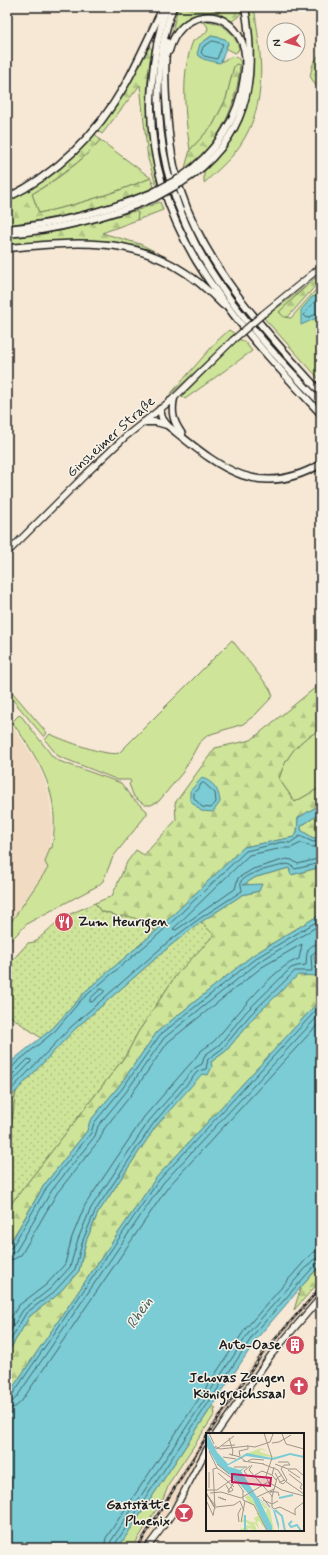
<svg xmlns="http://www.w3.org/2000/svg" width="328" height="1555" viewBox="0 0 328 1555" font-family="Mynerve,sans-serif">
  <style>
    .built { fill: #f1dcc3 }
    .grass { fill: #cde499; stroke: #74805a }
    .forest { fill: url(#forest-firs); stroke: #74805a }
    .park { fill: url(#park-dots); stroke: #74805a }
    .water { fill: #7cccd6; stroke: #56868c }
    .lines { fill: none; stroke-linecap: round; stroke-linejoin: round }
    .shore { stroke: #426266; stroke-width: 1 }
    .major-casing { stroke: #1c1c1c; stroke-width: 8 }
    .highway-casing { stroke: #1c1c1c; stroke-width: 9 }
    .major { stroke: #f7f3e8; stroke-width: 5.5 }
    .highway { stroke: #f7f3e8; stroke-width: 6 }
    .rail-casing { stroke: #1c1c1c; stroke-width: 2.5 }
    .rail { stroke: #f7f3e8; stroke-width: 1; stroke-dasharray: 3; stroke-linecap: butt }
    .major-bridge-casing { stroke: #1c1c1c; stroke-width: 8; stroke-linecap: butt }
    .highway-bridge-casing { stroke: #1c1c1c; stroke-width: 9; stroke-linecap: butt }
    .major-bridge { stroke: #f7f3e8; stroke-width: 5.5 }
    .highway-bridge { stroke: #f7f3e8; stroke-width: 6 }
    .labels { text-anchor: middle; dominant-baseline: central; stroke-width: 3; stroke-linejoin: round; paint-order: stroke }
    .street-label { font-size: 14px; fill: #1c1c1c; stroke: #f7f3e8 }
    .poi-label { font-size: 14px; font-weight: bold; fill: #1c1c1c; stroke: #f7f3e8; text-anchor: end }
    .water-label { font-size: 15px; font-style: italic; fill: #3e5a5d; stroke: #f7f3e8 }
    .inset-river { fill: none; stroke: #7cccd6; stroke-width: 2 }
    .inset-road { fill: none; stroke: #9f968a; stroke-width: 1 }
    .view { fill: #c2185b; fill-opacity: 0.15; stroke: #c2185b; stroke-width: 2 }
    .inset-edge { fill: none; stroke: #1c1c1c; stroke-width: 2 }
  </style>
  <defs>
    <pattern id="forest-firs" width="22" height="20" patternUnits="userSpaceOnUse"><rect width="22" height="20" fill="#cde499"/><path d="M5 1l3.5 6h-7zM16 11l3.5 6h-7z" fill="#afc383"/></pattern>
    <pattern id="park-dots" width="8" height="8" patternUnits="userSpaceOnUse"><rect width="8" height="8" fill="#cde499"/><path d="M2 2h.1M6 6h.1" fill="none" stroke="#afc383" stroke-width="1.8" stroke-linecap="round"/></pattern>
  </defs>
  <rect width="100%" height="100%" fill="#f6e8d4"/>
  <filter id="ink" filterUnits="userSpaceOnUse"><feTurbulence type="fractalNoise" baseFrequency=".025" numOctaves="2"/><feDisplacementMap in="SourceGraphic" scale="8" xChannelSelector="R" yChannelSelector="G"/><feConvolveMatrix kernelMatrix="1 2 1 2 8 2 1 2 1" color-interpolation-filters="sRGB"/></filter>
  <g filter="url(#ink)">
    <g class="built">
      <polygon points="7,718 36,761 43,776 49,795 53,825 50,848 45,862 48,867 7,928"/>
      <polygon points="321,1284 321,1292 270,1350 213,1434 207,1434 207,1443 166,1515 143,1548 135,1548 172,1485 251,1364"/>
    </g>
    <g class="grass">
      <path d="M178,7C183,7 186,8 191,9C200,11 209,8 220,11L217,15C198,7 180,20 171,36Z"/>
      <path d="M249,7H254C262,60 270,109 233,155C224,165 214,174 204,183V172C255,116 259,80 249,7Z"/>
      <path d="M200,21C219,20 233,30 239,48L238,51L235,53L226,48L228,44L225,39L211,36L203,42L221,62L232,56L238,58C245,65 240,79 238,88L240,65L234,67L226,99L213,125L190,150C185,115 180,74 193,41L206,33L208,28L206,24Z"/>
      <path d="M100,140L151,178C114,193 78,205 39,213L32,194C56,180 82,162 100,140Z"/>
      <polygon points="160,202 163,210 137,220 138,213 135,211"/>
      <polygon points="321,284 321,381 264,318 306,286 279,312 284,317 291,318"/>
      <polygon points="229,330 235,334 167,398 217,341"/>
      <polygon points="239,339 245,342 252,351 185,399 182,396"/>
      <path d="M232,640L270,689L273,696L255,715L243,724L208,735L199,743L183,772L159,801L151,805H145L134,797L129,784L131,782L130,780H118L58,756L45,740L50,734C63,740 107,757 119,753Z"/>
      <polygon points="7,686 47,733 44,737 7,693"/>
      <path d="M19,715L22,717L53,757L59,761L121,783L132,798L147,811V814L113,857L103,881L99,885L28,923L7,944V928L48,868L45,862L50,848H52C61,794 42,764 12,722Z"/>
      <path d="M321,730V787L295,802L279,779C285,757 299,739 321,730Z"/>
      <polygon points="213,1405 216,1409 214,1410 215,1414 170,1482 163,1499 136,1542 131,1548 118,1548"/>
    </g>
    <g class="forest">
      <path d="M187,7L226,8L241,7C242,15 238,17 232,21L217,15L220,11C209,8 193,11 187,7Z"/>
      <path d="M149,47L152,49C143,95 147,138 158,184H156L148,159L140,85L102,134L98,131L124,92Z"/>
      <path d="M236,64L240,65C237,107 220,143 185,168L190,150L213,125L226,99L234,66Z"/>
      <path d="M95,134L100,140C82,162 56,179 32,194L39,213C78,205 114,193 151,178L154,187C107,209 57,218 7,225V201C41,183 69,162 95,134Z"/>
      <path d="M135,211L138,213L137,220L102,233L140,244L154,251C104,235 58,241 7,246V237L60,231Z"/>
      <polygon points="315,278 319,280 318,283 288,317 284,317 279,312"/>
      <path d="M321,683V730C299,739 285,757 279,779L295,802L321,787V804L298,818L297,833L294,837L244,847L156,931L142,922L118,917L110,913L101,912L95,903L112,896L127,862L136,850L144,855L176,820L175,803L215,748L251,740Z"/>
      <polygon points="321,813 321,837 313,838 301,830 301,826"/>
      <polygon points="321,867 321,914 253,955 157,1032 119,1086 90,1121 87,1131 44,1185 7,1248 7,1209 126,1055 138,1032 176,975 213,935 201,922 242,895 259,891 248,885 242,885 256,877 289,868 291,875"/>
      <polygon points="321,951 321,999 156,1178 7,1396 7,1354 30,1316 56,1296 79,1271 86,1241 98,1213 156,1126 211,1062 226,1051 253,1018 298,974 318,976 314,956"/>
      <path d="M17,1090C12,1102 16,1120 7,1130V1101Z"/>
      <polygon points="321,1265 321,1280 294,1310 301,1287"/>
    </g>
    <g class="park">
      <polygon points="321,52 321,68 317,73 321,83 321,94 310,76 313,64"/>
      <path d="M95,903L101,912L110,913L118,917C131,912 146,925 156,931L88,989L53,1028L41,1038L7,1014V966L28,943L35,942L56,923L68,915Z"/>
      <path d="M201,922L214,935L176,975L138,1032L126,1055L7,1209V1130C16,1120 12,1102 17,1090L75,1029L171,945Z"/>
    </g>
    <g class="water">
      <polygon points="212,36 225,39 228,42 221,62 219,63 203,59 197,54 200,44"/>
      <polygon points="321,287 321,316 301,325 301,310 312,297 316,296"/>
      <path d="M202,778C214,782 219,790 220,802L213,812L201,811L190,800V791Z"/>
      <polygon points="321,804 321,813 301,826 301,830 313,838 321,837 321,867 291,875 289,868 256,877 243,885 262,884 259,891 242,895 201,922 171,945 75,1029 7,1101 7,1068 13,1060 53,1028 88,989 156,931 244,847 294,837 297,833 298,818"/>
      <polygon points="321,914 321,951 314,956 318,976 298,975 253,1018 226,1051 211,1062 212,1067 208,1075 202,1074 156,1126 98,1213 86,1241 79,1271 56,1296 30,1316 7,1354 7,1249 44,1185 87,1131 90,1121 119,1086 157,1032 253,955"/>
      <polygon points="321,999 321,1264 258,1337 118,1548 7,1548 7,1396 156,1178"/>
    </g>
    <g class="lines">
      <g class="shore">
        <polygon points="213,41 223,44 217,59 204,56 201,53 203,47"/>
        <path d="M321,293C317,302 308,306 304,315L307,318L321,312"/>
        <polygon points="204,783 215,793 216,802 211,808 202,807 194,798 194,792 198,790 201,784"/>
        <polyline points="321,846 312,847 301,843 291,848 283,848 249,855 173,929 176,930 235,889 238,878 253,869 286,859 292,860 298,864 321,858"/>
        <polygon points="101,989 104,990 104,992 92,1002 90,1002 90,999"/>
        <polyline points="7,1070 11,1069 16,1063 55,1031 81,1000 159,934 246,851 282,842 290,843 300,836 313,842 321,841"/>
        <polyline points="7,1075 14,1073 28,1059 31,1060 31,1062 7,1087"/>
        <path d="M7,1094L72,1026L168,942L199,919L242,891C242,888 240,884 241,881C247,872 277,867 287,864L291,865L295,869L321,863"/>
        <polyline points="7,1250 12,1247 47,1187 91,1133 94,1123 122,1089 160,1035 256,958 321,919"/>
        <polyline points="7,1255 16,1251 52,1190 95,1136 98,1126 126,1092 164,1038 259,962 321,924"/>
        <path d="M7,1261L14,1259L21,1255L57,1193L100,1139L104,1129L131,1095L168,1042L262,967L302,944L299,959C275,965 234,1019 216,1039C212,1044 207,1046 202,1050C197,1054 195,1060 190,1064L144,1117L85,1205L72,1237L65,1264L46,1285L19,1305L7,1324"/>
        <path d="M7,1336L23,1310L50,1289L70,1267L78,1239L91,1208L149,1121L195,1068L202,1064L205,1055L219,1045L246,1012L291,968L297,966L306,965C307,954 305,945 321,943"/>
        <polyline points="7,1346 26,1313 53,1293 75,1269 83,1240 95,1211 153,1124 198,1071 206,1069 208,1059 223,1048 250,1015 295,971 312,971 311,955 321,948"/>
        <polyline points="7,1397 12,1395 159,1180 321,1005"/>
        <polyline points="7,1402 12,1402 16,1398 163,1183 321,1013"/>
        <polyline points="7,1409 15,1407 21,1402 168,1187 321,1021"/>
        <polyline points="104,1548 106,1538 246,1328 309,1256 314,1252 321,1251"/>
        <polyline points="110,1548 111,1541 250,1331 313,1260 321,1257"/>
        <polyline points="115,1548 115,1544 254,1334 316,1264 321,1262"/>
      </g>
      <defs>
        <g id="major">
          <polyline points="263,314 321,267"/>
          <polyline points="7,553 87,473 125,437 174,398 233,340"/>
          <polyline points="216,1434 271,1355 321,1297"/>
          <polyline points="147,1548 172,1514 207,1449"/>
        </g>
        <g id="highway">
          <path d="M167,7C158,32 154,58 152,84C140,223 234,320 321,414"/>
          <path d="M173,7C161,41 157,76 159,111C164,234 239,319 321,403"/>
          <path d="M167,42C164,65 165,88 167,112C169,139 172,166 181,192C207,270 267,333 321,393"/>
          <path d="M169,51C179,11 225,3 242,42C247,53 246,66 244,78C239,119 214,155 180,178"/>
          <path d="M181,183C248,140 258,81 245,7"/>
          <path d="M7,198C58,173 97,134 125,85C139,60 150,34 163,8"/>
          <path d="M7,229C57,224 106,211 152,193"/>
          <path d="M7,234C58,230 107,217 154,198"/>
          <path d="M7,248C96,240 156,235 223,305"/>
          <path d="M174,398C171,413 173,421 182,434"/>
          <path d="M160,409L162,418L167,425C216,464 255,502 321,464"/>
          <polyline points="144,422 156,422 167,425"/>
        </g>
      </defs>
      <use href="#major" class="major-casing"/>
      <use href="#highway" class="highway-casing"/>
      <use href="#major" class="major"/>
      <use href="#highway" class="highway"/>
      <defs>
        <g id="rail">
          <polyline points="208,1434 263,1353 321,1287"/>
          <polyline points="137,1548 207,1436"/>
        </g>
      </defs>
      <use href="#rail" class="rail-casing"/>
      <use href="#rail" class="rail"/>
      <defs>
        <polyline id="major-bridge" points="233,340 263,314"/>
        <g id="highway-bridge">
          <polyline points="152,193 180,178"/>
          <polyline points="154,198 181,183"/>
        </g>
      </defs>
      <use href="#major-bridge" class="major-bridge-casing"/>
      <use href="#highway-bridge" class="highway-bridge-casing"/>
      <use href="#major-bridge" class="major-bridge"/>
      <use href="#highway-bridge" class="highway-bridge"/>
    </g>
  </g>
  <defs>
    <symbol id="restaurant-disc" viewBox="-11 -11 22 22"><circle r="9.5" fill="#d1495b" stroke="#f7f3e8"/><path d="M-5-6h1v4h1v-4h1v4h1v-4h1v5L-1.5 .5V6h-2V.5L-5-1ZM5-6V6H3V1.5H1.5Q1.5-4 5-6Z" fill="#fff"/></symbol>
    <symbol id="building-disc" viewBox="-11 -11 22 22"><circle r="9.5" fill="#d1495b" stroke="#f7f3e8"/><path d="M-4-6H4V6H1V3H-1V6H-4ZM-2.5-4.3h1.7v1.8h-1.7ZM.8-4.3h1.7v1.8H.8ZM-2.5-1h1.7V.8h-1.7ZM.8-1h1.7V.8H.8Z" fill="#fff"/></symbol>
    <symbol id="church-disc" viewBox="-11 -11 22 22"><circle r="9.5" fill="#d1495b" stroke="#f7f3e8"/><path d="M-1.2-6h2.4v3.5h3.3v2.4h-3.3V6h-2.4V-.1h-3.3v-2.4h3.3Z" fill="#fff"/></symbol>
    <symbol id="bar-disc" viewBox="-11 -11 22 22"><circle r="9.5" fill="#d1495b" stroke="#f7f3e8"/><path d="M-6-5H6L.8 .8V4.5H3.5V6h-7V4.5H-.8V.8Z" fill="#fff"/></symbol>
  </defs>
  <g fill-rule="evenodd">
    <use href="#restaurant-disc" x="53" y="911" width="22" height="22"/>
    <use href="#building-disc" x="284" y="1334" width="22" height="22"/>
    <use href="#church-disc" x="288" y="1375" width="22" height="22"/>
    <use href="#bar-disc" x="173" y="1502" width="22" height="22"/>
  </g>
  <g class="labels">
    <g class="street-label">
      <text transform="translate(111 437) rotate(-42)">Ginsheimer Straße</text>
    </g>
    <g class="poi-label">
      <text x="78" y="922" text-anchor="start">Zum Heurigen</text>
      <text x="281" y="1345">Auto-Oase</text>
      <text x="285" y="1378">Jehovas Zeugen<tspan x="285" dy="16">Königreichssaal</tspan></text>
      <text x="170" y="1505">Gaststätte<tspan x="170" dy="16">Phoenix</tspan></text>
    </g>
    <g class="water-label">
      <text transform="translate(140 1313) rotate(-56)">Rhein</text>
    </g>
  </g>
  <g transform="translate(206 1433)">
    <rect width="98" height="98" fill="#f6e8d4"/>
    <path d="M55,15L63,19L54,16V19L70,24L37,22ZM43,61L41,63L44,62L52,74L60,94L61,98L56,87L58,95L53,88L51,89L54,97L48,89L51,98L42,95L43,98H34L35,91L34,94L35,96H38L35,95H38L39,92L45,93L39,88L35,90L38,80L37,87L39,86L45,89H50L48,85L53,82L50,81L52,78L48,72L44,71L39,64Z" fill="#cde499"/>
    <path d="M53,66L64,77L68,98H66L60,80L61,75L59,76Z" fill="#cde499"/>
    <path d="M1,0L11,19L30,26L11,19L22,31L41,20L66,25L84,20L98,23V25L84,22L67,27L40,23L21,33L34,37L41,33L35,38L51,64L69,78L73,91V98L67,77L53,66L66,93V98H61L47,66L31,48L11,31L0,12Z" fill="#7cccd6"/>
    <path class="inset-river" d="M0,8L5,19M73,65L87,62M69,77L76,83L79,98M86,88L83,91L85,94L91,92L95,98M39,98V82"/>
    <path class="inset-road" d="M3,0L8,11M58,0L66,25L60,43L63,51M76,1L80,11L98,16M23,5L27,18L26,23M66,10L73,9L85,2M9,13L14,16L42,13M16,13L29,12M41,13L49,14L64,9L67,1M8,14L11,16L28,3M3,18L11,35L30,48L38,59M23,21L34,24L39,28M34,23L33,18L42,16V13M17,24L30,26M37,28L58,31M42,28L46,26L58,27M72,29H82L84,32H78L75,36L81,47L77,51L73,49M11,31L23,41M57,31L72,37L79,48L98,61M69,31L82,36H90L98,43M46,32L43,37L66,63V74L68,76L74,74L90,82M28,34H41M68,34L66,42L70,47M82,37L94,45M12,40L28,54M69,40L74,49L79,47M83,41L96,51L94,55L96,56M49,42L56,38L66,42M42,44L38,38L44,33M20,52L24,59L27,57L25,54M3,55V39M0,57H11L25,47M37,58V67L48,72L61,98M67,58L64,59H72L73,63M0,59L8,74M4,60L15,59L35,65L62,49L76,57L98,63M23,60L22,58L29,48M12,64L20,67L14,65M51,64L68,56M56,64L64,74M66,64L71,45L76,42M57,67L66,71L72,68M1,69L7,82M10,74L28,72L34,68L38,78M9,76L7,36L11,35M89,81V76L98,69M7,83L9,72L1,62L8,73M33,89L32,81L35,75M35,89L39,68"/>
    <path class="view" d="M26,41L65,45L64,53L26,49Z"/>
    <rect width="98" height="98" class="inset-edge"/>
  </g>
  <rect width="328" height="1555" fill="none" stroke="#f7f3e8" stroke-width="24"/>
  <rect x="12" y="12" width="304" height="1531" fill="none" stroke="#1c1c1c" stroke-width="1.5" filter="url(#ink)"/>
  <g transform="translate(286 42) rotate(264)"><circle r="19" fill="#f7f3e8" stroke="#9f9d96"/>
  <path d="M0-3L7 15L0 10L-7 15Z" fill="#d1495b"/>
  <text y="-6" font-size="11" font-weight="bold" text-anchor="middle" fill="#1c1c1c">N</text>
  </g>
</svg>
